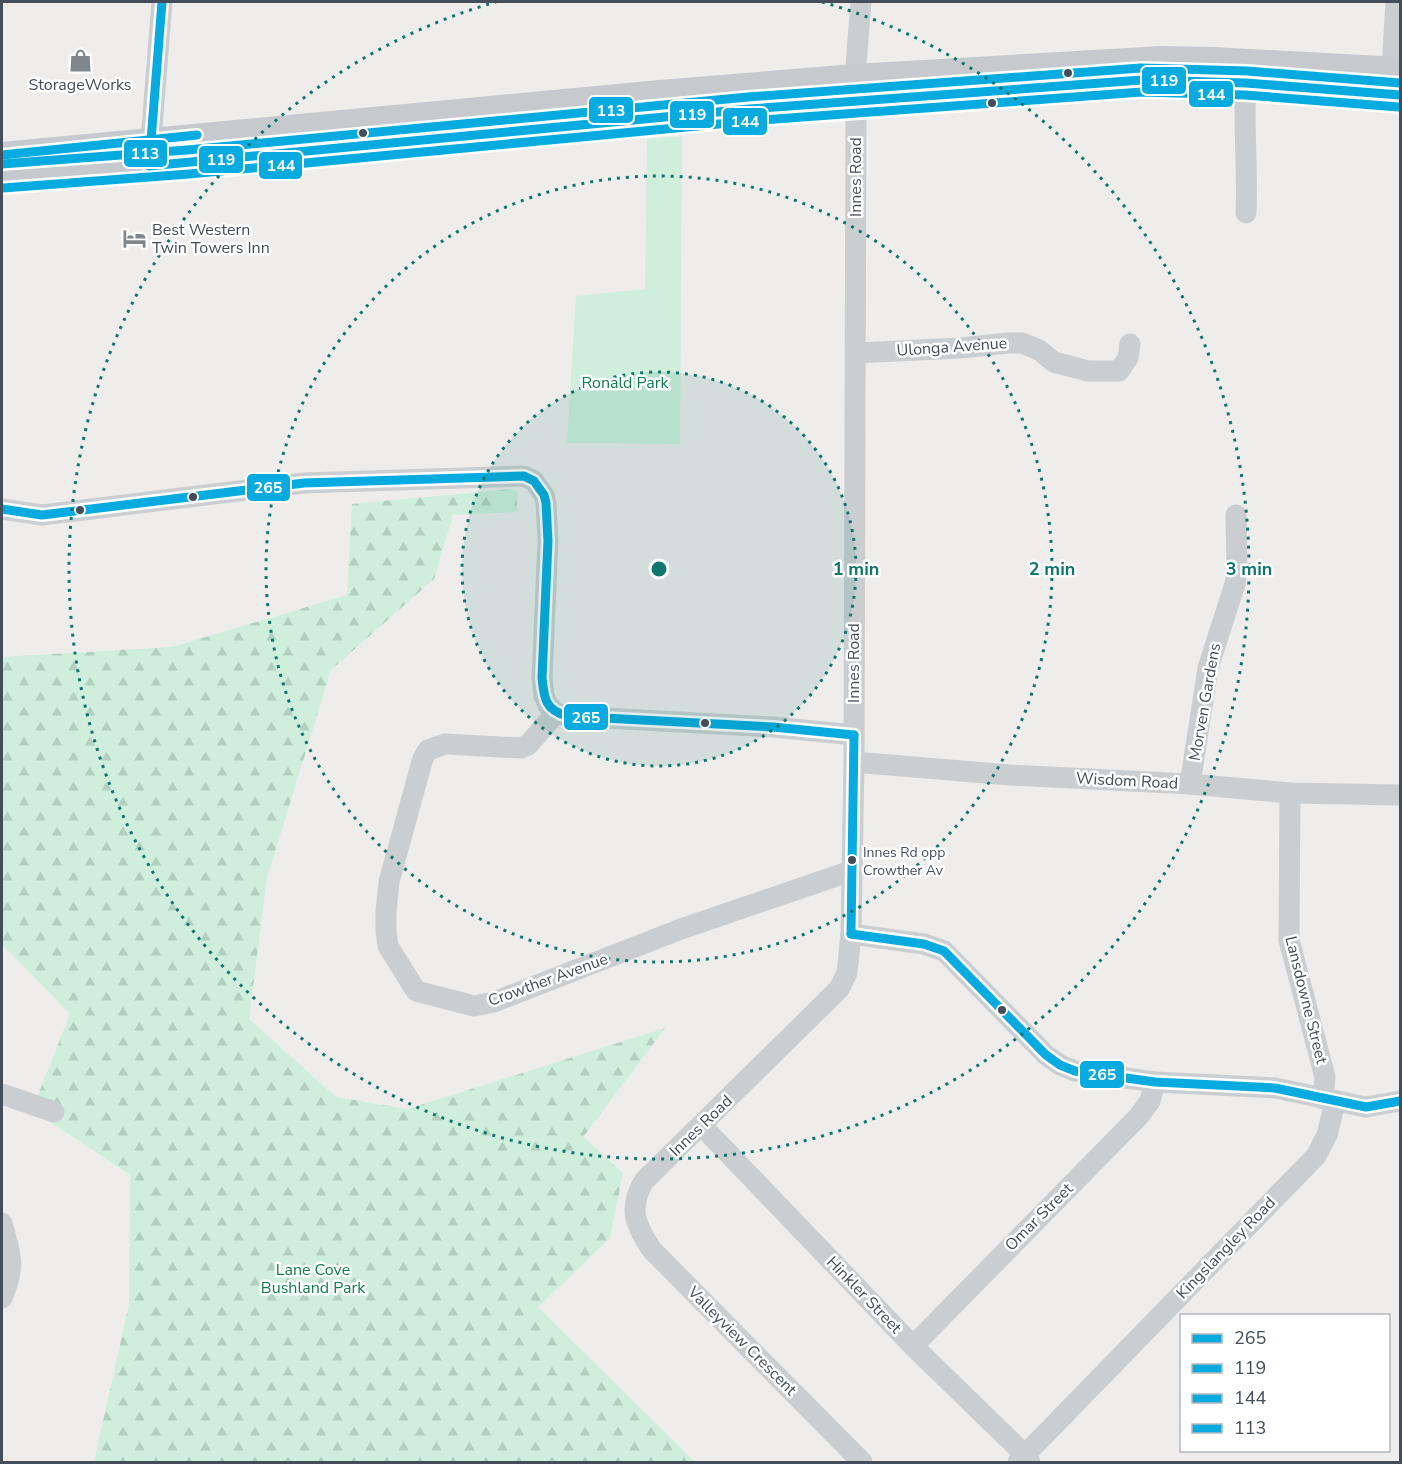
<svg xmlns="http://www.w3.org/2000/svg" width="1402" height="1464" viewBox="0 0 1402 1464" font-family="'Nunito Sans',sans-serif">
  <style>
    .green { fill: #cfefdc }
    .forest { fill: url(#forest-firs) }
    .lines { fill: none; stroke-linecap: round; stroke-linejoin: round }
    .minor { stroke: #cbced1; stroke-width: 21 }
    .major { stroke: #c6c9cd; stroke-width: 26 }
    .bus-1-casing { stroke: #fff; stroke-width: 14 }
    .bus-2-casing { stroke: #fff; stroke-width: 14 }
    .bus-3-casing { stroke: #fff; stroke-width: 14 }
    .bus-4-casing { stroke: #fff; stroke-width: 14 }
    .bus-1 { stroke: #07abe0; stroke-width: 9 }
    .bus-2 { stroke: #07abe0; stroke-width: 9 }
    .bus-3 { stroke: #07abe0; stroke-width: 9 }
    .bus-4 { stroke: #07abe0; stroke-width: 9 }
    .ring { fill: none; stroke: #0f766e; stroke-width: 3; stroke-dasharray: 3 6 }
    .bus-dot { fill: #434e5a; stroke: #fff; stroke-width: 2 }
    .labels { text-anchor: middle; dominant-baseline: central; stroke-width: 5; stroke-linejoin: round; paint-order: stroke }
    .bus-label { font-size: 14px; fill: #434e5a; stroke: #fff; text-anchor: start }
    .poi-label { font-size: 16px; fill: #434e5a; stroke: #fff }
    .street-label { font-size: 16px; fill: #434e5a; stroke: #fff }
    .park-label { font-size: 16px; fill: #117e4d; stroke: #fff }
    .centre { fill: #0f766e; stroke: #fff; stroke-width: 3 }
    .ring-label { font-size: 18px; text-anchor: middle; font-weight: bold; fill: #0f766e; stroke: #fff; stroke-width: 5; stroke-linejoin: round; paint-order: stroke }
    .line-badge { stroke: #fff; stroke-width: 2 }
    .badge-label { font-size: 16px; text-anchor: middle; font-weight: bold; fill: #fff }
  </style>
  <defs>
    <pattern id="forest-firs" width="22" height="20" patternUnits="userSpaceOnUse" patternTransform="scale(1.5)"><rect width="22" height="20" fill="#cfefdc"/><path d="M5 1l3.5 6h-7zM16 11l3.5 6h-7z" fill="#b3cfbf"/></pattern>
  </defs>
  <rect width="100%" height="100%" fill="#eeedec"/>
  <polygon class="green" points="682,136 680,444 567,443 576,296 645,289 647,139"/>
  <polygon class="forest" points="511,489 517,492 517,512 453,515 434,579 331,670 267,878 249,1019 336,1097 408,1109 665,1028 583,1137 623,1173 610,1238 538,1307 695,1462 94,1462 129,1304 130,1175 32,1110 70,1014 2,944 2,657 172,647 347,595 352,504"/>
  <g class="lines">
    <g class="minor">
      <polyline points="855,77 861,2"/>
      <path d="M1246,83C1243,126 1248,170 1246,213"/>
      <polyline points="1391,85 1396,2"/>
      <path d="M856,101L854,762L851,934L847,973L839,989L644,1181C628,1208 635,1225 652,1250L862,1462"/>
      <polyline points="151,140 162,2"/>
      <polyline points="856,353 961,348 1008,343 1022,343 1039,350 1054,362 1088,371 1119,371 1128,358 1130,344"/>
      <polyline points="2,509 42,515 304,483 524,476 534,481 544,495 546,503 548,541 542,678 544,696 548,705 556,713 567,716 773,727 854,735"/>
      <polyline points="556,713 528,745 521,748 445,744 428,750 423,758 389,882 386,912 386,931 388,946 416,991 474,1006 494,1002 681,929 851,871"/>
      <polyline points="854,762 1010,775 1190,784 1290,793 1400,795"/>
      <polyline points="1190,784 1208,668 1235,584 1237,570 1236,515"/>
      <polyline points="1290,793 1289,940 1325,1077 1323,1099"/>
      <polyline points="851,934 924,944 944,951 1046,1055 1060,1065 1075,1071 1155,1082 1275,1088 1366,1107 1400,1101"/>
      <polyline points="2,1094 54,1112"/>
      <polyline points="702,1126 913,1346 1019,1449 1030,1462"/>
      <path d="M2,1223C11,1257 16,1264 2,1298"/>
      <polyline points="913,1346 1139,1116 1150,1101 1155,1082"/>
      <polyline points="1018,1462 1316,1156 1327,1135 1335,1102"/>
    </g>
    <g class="major">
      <polyline points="2,155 660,93 855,77 1162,59 1213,60 1400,70"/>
      <polyline points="2,176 188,162 749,109 1142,80 1246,83 1400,95"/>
    </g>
    <defs>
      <g id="bus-1">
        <path d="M2,509L42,515L304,483L524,476L534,481L544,495L546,503L548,541L542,678C544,698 545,710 567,716L773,727L854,735"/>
        <polyline points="851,934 924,944 944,951 1046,1055 1060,1065 1075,1071 1155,1082 1275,1088 1366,1107 1400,1101"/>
        <polyline points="851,934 854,735"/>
      </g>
      <g id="bus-2">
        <polyline points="162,2 149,166 749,109 1142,80 1246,83 1400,95"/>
        <polyline points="2,155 197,135"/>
      </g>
      <polyline id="bus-3" points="3,188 189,174 750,121 1142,92 1245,95 1399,107"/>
      <polyline id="bus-4" points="2,164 187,150 748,97 1141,68 1247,71 1400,83"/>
    </defs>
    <use href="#bus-1" class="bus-1-casing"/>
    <use href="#bus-2" class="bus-2-casing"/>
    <use href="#bus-3" class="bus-3-casing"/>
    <use href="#bus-4" class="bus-4-casing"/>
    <use href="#bus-1" class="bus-1"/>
    <use href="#bus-2" class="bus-2"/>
    <use href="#bus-3" class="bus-3"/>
    <use href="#bus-4" class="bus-4"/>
  </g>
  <circle cx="659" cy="569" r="197" fill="#0f766e" fill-opacity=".12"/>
  <g class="ring">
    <circle cx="659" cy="569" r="197"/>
    <circle cx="659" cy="569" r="393"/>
    <path d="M822 2A590 590 0 1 1 496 2"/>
  </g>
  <defs>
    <symbol id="shop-bare" viewBox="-9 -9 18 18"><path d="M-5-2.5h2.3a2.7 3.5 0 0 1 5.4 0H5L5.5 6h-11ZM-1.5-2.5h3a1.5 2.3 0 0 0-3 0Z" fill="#7f868d" stroke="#fff" stroke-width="2.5" paint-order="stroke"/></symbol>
    <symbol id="hotel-bare" viewBox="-9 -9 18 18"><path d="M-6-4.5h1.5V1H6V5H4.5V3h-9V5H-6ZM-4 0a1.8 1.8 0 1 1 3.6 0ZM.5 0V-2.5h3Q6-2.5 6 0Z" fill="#7f868d" stroke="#fff" stroke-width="2.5" paint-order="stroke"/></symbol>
  </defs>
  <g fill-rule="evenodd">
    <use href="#shop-bare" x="64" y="44" width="33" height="33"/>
    <use href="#hotel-bare" x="118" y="222" width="33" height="33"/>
  </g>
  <g class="bus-dot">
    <circle cx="1068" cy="73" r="5"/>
    <circle cx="992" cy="103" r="5"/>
    <circle cx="363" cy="133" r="5"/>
    <circle cx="193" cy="497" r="5"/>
    <circle cx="80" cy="510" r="5"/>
    <circle cx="705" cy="723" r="5"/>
    <circle cx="852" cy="860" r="5"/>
    <circle cx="1002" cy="1010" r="5"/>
  </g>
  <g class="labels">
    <g class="bus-label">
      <text x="863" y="852">Innes Rd opp<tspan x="863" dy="18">Crowther Av</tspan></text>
    </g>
    <g class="poi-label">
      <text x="80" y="85">StorageWorks</text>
      <text x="152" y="230" text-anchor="start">Best Western<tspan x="152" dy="18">Twin Towers Inn</tspan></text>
    </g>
    <g class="street-label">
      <text transform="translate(856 177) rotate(-90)">Innes Road</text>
      <text transform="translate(952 347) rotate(-4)">Ulonga Avenue</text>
      <text transform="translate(854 663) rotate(-90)">Innes Road</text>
      <text transform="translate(1205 702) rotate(-80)">Morven Gardens</text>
      <text transform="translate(1127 781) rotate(3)">Wisdom Road</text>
      <text transform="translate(548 980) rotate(-20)">Crowther Avenue</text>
      <text transform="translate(1306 1000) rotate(76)">Lansdowne Street</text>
      <text transform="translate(701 1126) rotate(-44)">Innes Road</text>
      <text transform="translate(1039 1217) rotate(-45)">Omar Street</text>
      <text transform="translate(1226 1248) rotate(-46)">Kingslangley Road</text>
      <text transform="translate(864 1295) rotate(46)">Hinkler Street</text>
      <text transform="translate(742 1341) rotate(45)">Valleyview Crescent</text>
    </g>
    <g class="park-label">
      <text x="625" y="383">Ronald Park</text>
      <text x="313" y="1270">Lane Cove<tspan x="313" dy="18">Bushland Park</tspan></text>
    </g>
  </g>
  <circle cx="659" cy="569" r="9" class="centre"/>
  <g class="ring-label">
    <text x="856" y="575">1 min</text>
    <text x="1052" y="575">2 min</text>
    <text x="1249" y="575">3 min</text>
  </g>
  <g class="line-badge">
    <rect x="1141" y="66" width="46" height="29" rx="6" fill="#07abe0"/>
    <rect x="1188" y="80" width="46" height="28" rx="6" fill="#07abe0"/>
    <rect x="588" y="96" width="46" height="28" rx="6" fill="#07abe0"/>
    <rect x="669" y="100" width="46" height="29" rx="6" fill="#07abe0"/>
    <rect x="722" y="107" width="46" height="29" rx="6" fill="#07abe0"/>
    <rect x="123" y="139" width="45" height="29" rx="6" fill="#07abe0"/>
    <rect x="198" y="145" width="46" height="29" rx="6" fill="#07abe0"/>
    <rect x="258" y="151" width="45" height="29" rx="6" fill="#07abe0"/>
    <rect x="246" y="473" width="45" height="29" rx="6" fill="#07abe0"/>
    <rect x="563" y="703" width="46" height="28" rx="6" fill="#07abe0"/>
    <rect x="1079" y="1060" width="46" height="29" rx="6" fill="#07abe0"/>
  </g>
  <g class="badge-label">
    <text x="1164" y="86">119</text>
    <text x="1211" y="100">144</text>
    <text x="611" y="116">113</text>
    <text x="692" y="120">119</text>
    <text x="745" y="127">144</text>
    <text x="145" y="159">113</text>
    <text x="221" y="165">119</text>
    <text x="281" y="171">144</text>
    <text x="268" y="493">265</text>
    <text x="586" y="723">265</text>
    <text x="1102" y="1080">265</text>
  </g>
  <rect width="1402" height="1464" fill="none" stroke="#434e5a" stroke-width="6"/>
  <rect x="1180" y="1314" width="210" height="138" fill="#ffffff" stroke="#b4b8bd" stroke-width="1.5"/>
  <rect x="1192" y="1334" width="30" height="9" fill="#07abe0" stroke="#b4b8bd" stroke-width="1.5"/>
  <text x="1234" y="1344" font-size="18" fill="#434e5a">265</text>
  <rect x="1192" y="1364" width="30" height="9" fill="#07abe0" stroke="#b4b8bd" stroke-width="1.5"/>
  <text x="1234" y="1374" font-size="18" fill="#434e5a">119</text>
  <rect x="1192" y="1394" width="30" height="9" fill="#07abe0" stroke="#b4b8bd" stroke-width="1.5"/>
  <text x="1234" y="1404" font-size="18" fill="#434e5a">144</text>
  <rect x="1192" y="1424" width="30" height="9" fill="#07abe0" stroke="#b4b8bd" stroke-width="1.5"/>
  <text x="1234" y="1434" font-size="18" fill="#434e5a">113</text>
</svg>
